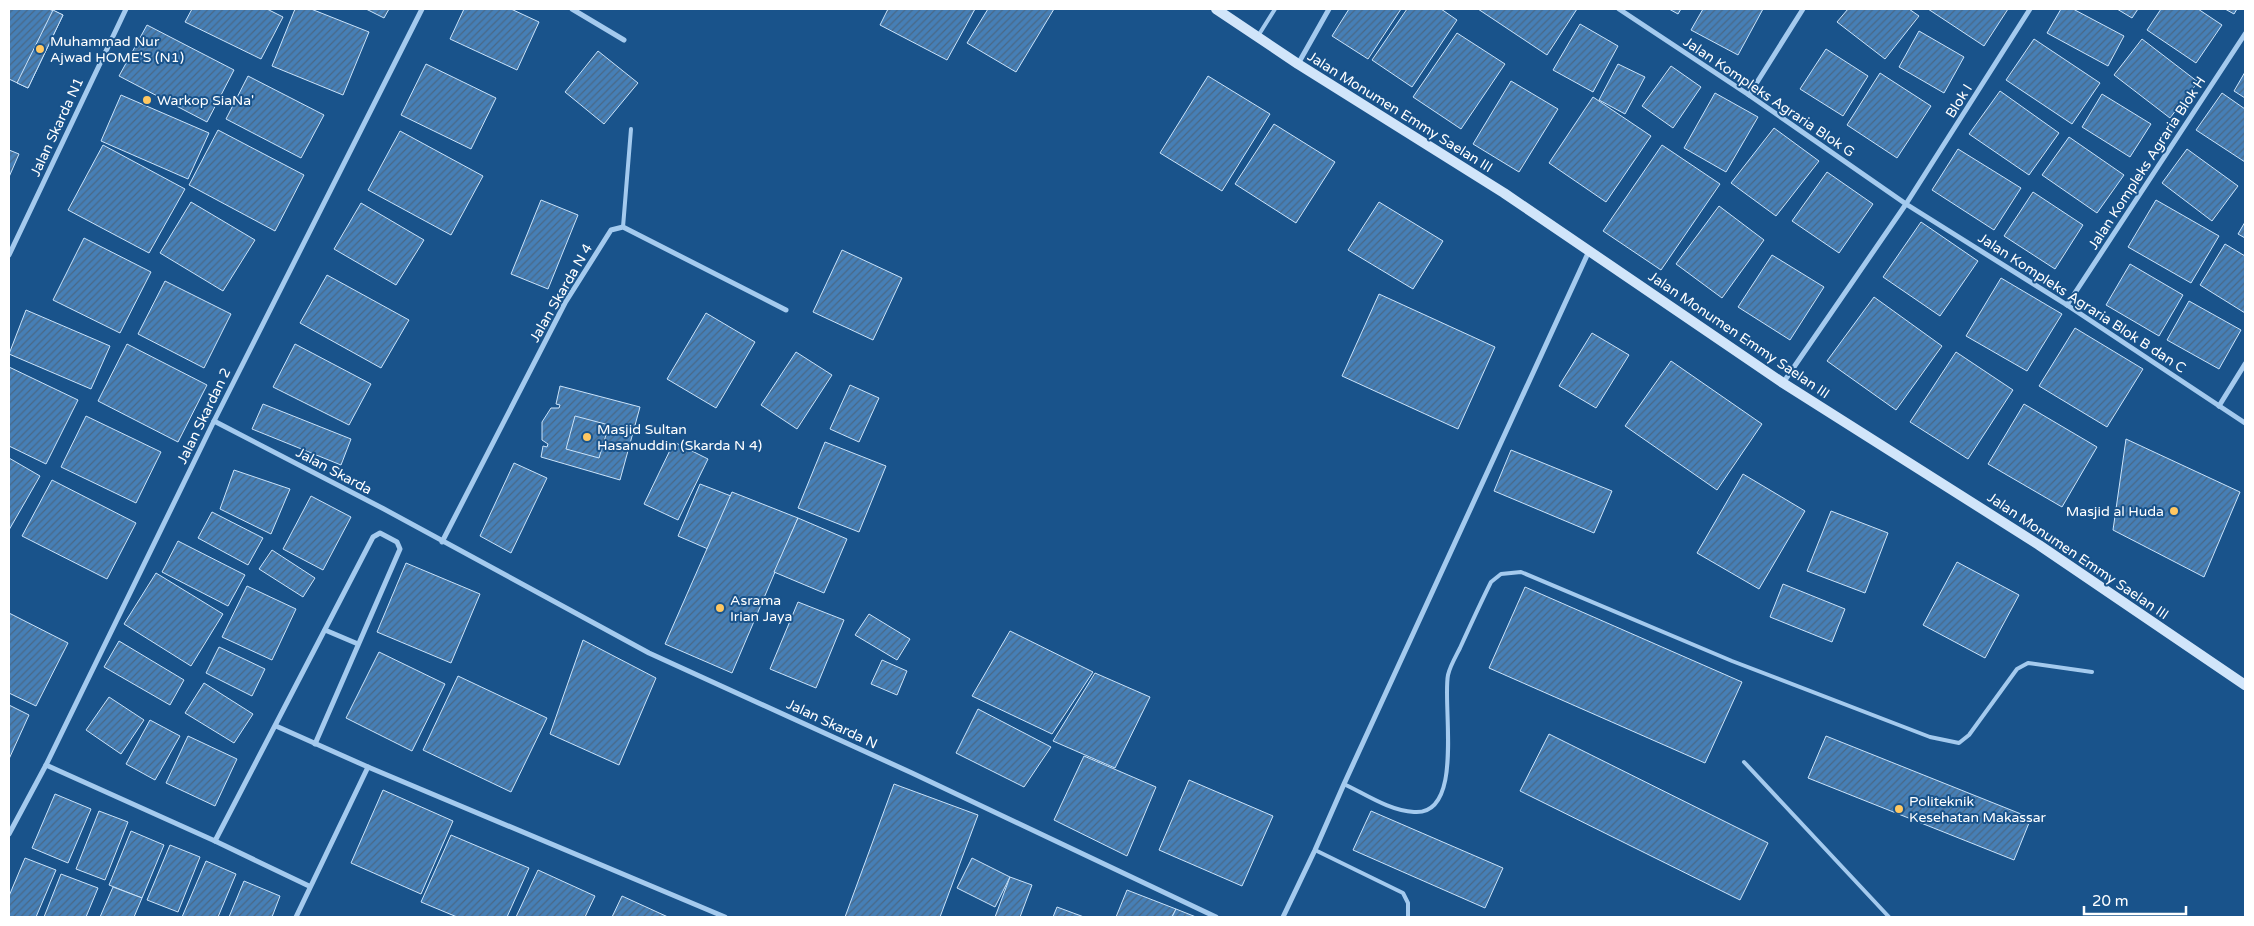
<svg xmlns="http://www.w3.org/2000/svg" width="2254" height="926" viewBox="0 0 2254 926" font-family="'Varela Round',sans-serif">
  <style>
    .building { fill: url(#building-hatch); stroke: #cae3fa }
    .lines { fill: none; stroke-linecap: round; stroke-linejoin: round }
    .lane { stroke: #a4caee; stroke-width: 4 }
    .street { stroke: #a4caee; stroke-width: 5 }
    .secondary { stroke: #d1e5fa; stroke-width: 10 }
    .poi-dot { fill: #ffc761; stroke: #19538b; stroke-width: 2 }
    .labels { text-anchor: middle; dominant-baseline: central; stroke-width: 4; stroke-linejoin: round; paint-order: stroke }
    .poi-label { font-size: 14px; fill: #fff; stroke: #19538b; text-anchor: start }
    .street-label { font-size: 14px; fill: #fff; stroke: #19538b }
  </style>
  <defs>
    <pattern id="building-hatch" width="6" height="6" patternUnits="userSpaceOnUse" patternTransform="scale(1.25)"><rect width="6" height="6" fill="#467fb6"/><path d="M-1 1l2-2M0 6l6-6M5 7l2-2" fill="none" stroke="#496886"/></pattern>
  </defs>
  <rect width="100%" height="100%" fill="#19538b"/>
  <g class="building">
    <polygon points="9,9 49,9 63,15 28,88 9,79"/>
    <polygon points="192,9 267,9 283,17 261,59 185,22"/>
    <polygon points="295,9 311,9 369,32 343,95 272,66"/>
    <polygon points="366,9 389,9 384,18"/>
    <polygon points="464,9 511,9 539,22 517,70 450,39"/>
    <polygon points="888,9 975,9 947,60 880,25"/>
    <polygon points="988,9 1054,9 1016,72 967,43"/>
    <polygon points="1349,9 1401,9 1368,59 1332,36"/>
    <polygon points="1407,9 1441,9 1457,20 1412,87 1372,60"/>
    <polygon points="1478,9 1577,9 1547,55"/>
    <polygon points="1669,9 1681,9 1678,14"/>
    <polygon points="1703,9 1763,9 1738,55 1691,30"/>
    <polygon points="1848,9 1909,9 1919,16 1885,59 1837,22"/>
    <polygon points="1928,9 2008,9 1984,46"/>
    <polygon points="2061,9 2073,9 2124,36 2108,66 2047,33"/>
    <polygon points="2117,9 2138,9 2132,18"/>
    <polygon points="2161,9 2198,9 2222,25 2196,63 2147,30"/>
    <polygon points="2225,9 2237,9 2234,14"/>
    <polygon points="53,10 63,15 28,88 17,83"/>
    <polygon points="1580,24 1618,46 1593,92 1553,70"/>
    <polygon points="147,25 234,70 207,122 119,76"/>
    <polygon points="1919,31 1964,57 1944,93 1899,67"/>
    <polygon points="1457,33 1505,64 1461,129 1413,97"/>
    <polygon points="2034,39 2100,83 2072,124 2006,80"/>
    <polygon points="2142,39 2198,82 2170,118 2114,75"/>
    <polygon points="1826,49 1868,76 1843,116 1800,89"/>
    <polygon points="598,51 638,83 604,124 565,92"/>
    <polygon points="426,64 496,98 471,149 401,115"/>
    <polygon points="1618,64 1645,77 1625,114 1599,100"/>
    <polygon points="1671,66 1701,87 1673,128 1642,106"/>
    <polygon points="2245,72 2245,98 2234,91"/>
    <polygon points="1880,73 1931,106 1897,158 1847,125"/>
    <polygon points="248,76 324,115 301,158 226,119"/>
    <polygon points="1208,76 1270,114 1222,191 1160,153"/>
    <polygon points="1511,81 1558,109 1519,172 1473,144"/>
    <polygon points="2000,91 2059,133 2029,175 1969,134"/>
    <polygon points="1715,93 1758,117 1726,172 1684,148"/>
    <polygon points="2222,93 2245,109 2245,162 2196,130"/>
    <polygon points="2102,94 2151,124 2130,157 2082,127"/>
    <polygon points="121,95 209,133 188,179 101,141"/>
    <polygon points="1593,97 1651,136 1606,202 1549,163"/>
    <polygon points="1274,124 1335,162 1296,223 1235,184"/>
    <polygon points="1774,128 1819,161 1776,216 1731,183"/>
    <polygon points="218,130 304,175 275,231 189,185"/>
    <polygon points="400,131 483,176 451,235 368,190"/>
    <polygon points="2069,137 2124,175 2097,213 2042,175"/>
    <polygon points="103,145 185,189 149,253 68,210"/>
    <polygon points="1662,145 1720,184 1661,270 1603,231"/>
    <polygon points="1958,149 2021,188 1994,230 1932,190"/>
    <polygon points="2187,149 2238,186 2212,221 2162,183"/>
    <polygon points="9,150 19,154 9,177"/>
    <polygon points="1827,172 1873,204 1839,253 1792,221"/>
    <polygon points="2033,192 2083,225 2055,269 2004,236"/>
    <polygon points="541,200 578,215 548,289 511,274"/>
    <polygon points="2156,200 2219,236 2191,283 2128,247"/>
    <polygon points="191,202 255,240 223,291 160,253"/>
    <polygon points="1379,202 1443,241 1413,289 1348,250"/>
    <polygon points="361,203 424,240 396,285 334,249"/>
    <polygon points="1719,206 1764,240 1722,298 1676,264"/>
    <polygon points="1921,222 1978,261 1940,316 1883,277"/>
    <polygon points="2245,222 2245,238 2238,234"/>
    <polygon points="84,238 151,272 120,333 53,300"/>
    <polygon points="2225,244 2245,256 2245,313 2200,285"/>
    <polygon points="842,250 902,278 873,340 813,312"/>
    <polygon points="1772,255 1824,287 1790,340 1738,307"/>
    <polygon points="2130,264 2183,295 2159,336 2106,305"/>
    <polygon points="327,275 409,320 381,368 300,323"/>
    <polygon points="2001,278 2062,314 2027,371 1966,336"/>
    <polygon points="165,281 231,314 204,368 138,334"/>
    <polygon points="1379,294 1495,347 1458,429 1342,376"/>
    <polygon points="1874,297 1942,346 1896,410 1827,361"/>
    <polygon points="2189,301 2241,330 2219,369 2167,340"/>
    <polygon points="26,310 110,346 91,389 9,354"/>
    <polygon points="706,313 755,342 716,408 667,379"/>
    <polygon points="2075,328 2143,369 2107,427 2039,386"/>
    <polygon points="1592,333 1629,355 1596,408 1559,386"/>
    <polygon points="127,344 207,385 178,442 98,401"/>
    <polygon points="295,344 371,384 349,425 273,387"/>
    <polygon points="796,352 832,375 797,429 761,405"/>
    <polygon points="1956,352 2013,390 1968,459 1910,422"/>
    <polygon points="1671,361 1762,424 1717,490 1625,426"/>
    <polygon points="9,367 78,400 46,464 9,446"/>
    <polygon points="850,385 879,398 859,442 830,429"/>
    <polygon points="560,386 640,407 620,480 541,457 543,446 547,447 548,444 542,440 542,422 551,408 559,408 560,405 556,404"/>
    <polygon points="263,404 351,439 341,465 252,429"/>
    <polygon points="2024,404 2097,447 2062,507 1988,464"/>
    <polygon points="86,416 161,452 136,503 61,467"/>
    <polygon points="575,416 609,425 599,458 566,449"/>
    <polygon points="2126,439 2240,492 2204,577 2113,530"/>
    <polygon points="674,442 708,459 678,520 644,504"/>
    <polygon points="825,442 886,466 859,532 798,508"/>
    <polygon points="1511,450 1612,491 1594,533 1494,491"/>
    <polygon points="9,458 40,476 9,530"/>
    <polygon points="514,463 547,478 511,553 480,536"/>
    <polygon points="234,470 290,489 271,534 220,509"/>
    <polygon points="1743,474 1805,511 1759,589 1697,553"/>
    <polygon points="52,480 136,523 107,579 22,536"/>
    <polygon points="700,484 731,496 708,549 678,536"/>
    <polygon points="732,492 798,518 732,673 665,644"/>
    <polygon points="311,496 351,517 323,570 283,549"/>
    <polygon points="1831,511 1888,533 1865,593 1807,571"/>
    <polygon points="212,512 263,538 248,565 198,538"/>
    <polygon points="798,518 847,539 824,593 774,572"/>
    <polygon points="178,541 245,575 228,606 162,572"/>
    <polygon points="272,550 315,578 303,597 259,569"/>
    <polygon points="1957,562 2019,595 1985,658 1923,625"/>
    <polygon points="406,563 480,594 451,663 377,632"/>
    <polygon points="156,573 223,614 191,666 124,624"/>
    <polygon points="1783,584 1845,609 1832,642 1770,617"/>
    <polygon points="247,586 296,609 272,660 222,637"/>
    <polygon points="1525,587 1742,682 1705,763 1489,668"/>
    <polygon points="798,602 844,620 816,688 770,669"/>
    <polygon points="9,613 68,643 36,706 9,693"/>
    <polygon points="869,614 910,639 897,660 855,635"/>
    <polygon points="1010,631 1093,672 1052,734 972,696"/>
    <polygon points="583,640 656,678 619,765 550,734"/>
    <polygon points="119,641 184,680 170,705 104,667"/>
    <polygon points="219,647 265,669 252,696 206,673"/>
    <polygon points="379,652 445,684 412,751 346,718"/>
    <polygon points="882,660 907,671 897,695 871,684"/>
    <polygon points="1095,673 1150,697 1115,768 1053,741"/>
    <polygon points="458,676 547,718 511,792 423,750"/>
    <polygon points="204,683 253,714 234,743 185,713"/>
    <polygon points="109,697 144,720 121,754 86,730"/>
    <polygon points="9,705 29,715 9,759"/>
    <polygon points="978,709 1051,747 1024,787 956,753"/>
    <polygon points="150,720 180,736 155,780 126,764"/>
    <polygon points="1549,734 1768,843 1740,900 1520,791"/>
    <polygon points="188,736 237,759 215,806 166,783"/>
    <polygon points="1826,736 2031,818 2014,860 1808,778"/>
    <polygon points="1084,756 1156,787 1127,856 1054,820"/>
    <polygon points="1189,780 1273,816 1242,886 1159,850"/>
    <polygon points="894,784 978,815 940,917 845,917"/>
    <polygon points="383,790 453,821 421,894 351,863"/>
    <polygon points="55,794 91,809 68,863 32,848"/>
    <polygon points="99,811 128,822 105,880 76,869"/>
    <polygon points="1371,811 1503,868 1485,908 1353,850"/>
    <polygon points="131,831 164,845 142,898 109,885"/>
    <polygon points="451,835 529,868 507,917 457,917 421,902"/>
    <polygon points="170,845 200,857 178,912 147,900"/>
    <polygon points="25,858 56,870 36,917 9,917 9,896"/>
    <polygon points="972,858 1010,877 995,907 957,888"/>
    <polygon points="206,861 236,874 218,917 182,917"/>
    <polygon points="538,870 595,896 585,917 516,917"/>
    <polygon points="61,874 98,888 86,917 44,917"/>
    <polygon points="1010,877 1032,885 1020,917 995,917"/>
    <polygon points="244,881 280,896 272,917 229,917"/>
    <polygon points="113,887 142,898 134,917 100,917"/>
    <polygon points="1127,890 1176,909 1172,917 1116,917"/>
    <polygon points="622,896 668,917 612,917"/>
    <polygon points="1057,907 1084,917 1053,917"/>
    <polygon points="1176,909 1196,917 1172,917"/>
  </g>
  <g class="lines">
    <g class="lane">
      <polyline points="1258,36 1275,9"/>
      <polyline points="623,227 631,129"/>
      <polyline points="1744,762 1889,917"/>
      <path d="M1344,784C1365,794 1390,811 1414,812C1465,816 1442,705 1448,675C1450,666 1456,656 1460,648C1470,626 1480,604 1491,582L1501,574L1521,572L1732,661L1930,737L1959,743L1969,735L2017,669L2028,663L2092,672"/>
      <polyline points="1315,850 1403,893 1408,903 1408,917"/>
    </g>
    <g class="street">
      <polyline points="572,9 624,40"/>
      <polyline points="1619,9 1749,95 1906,204 2067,305 2245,423"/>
      <polyline points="1298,64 1329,9"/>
      <polyline points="1749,95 1803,9"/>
      <polyline points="9,255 126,9"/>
      <polyline points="2067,305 2245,34"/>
      <polyline points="1783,383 1906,204 2030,9"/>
      <polyline points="2219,406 2245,364"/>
      <polyline points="214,421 384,509 649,653 912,773 1216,917"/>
      <polyline points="442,542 565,303 611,230 623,227 786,310"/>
      <polyline points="325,630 358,644"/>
      <polyline points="276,726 368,767 725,917"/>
      <polyline points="46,765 215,841 373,537 380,533 397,542 400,549 315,744"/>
      <polyline points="9,834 46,765 214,421 422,9"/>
      <polyline points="215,841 309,886"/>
      <polyline points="296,917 368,767"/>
      <polyline points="1283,917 1315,850 1344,784 1589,251"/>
    </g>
    <polyline class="secondary" points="1216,9 1298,64 1504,193 1783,383 2039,545 2245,685"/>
  </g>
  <g class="poi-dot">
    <circle cx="40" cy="49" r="5"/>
    <circle cx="147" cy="100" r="5"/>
    <circle cx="587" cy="437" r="5"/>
    <circle cx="2174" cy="511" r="5"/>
    <circle cx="720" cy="608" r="5"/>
    <circle cx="1899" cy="809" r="5"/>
  </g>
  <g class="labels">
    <g class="poi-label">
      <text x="50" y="41">Muhammad Nur<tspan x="50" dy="16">Ajwad HOME'S (N1)</tspan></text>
      <text x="157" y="100">Warkop SiaNa'</text>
      <text x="597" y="429">Masjid Sultan<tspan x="597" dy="16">Hasanuddin (Skarda N 4)</tspan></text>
      <text x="2164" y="511" text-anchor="end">Masjid al Huda</text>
      <text x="730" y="600">Asrama<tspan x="730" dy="16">Irian Jaya</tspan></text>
      <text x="1909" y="801">Politeknik<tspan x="1909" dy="16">Kesehatan Makassar</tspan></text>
    </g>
    <g class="street-label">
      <text transform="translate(1769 97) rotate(34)">Jalan Kompleks Agraria Blok G</text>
      <text transform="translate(1959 101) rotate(-58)">Blok I</text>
      <text transform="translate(1400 112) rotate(32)">Jalan Monumen Emmy Saelan III</text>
      <text transform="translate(57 127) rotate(-65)">Jalan Skarda N1</text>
      <text transform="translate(2147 163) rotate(-57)">Jalan Kompleks Agraria Blok H</text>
      <text transform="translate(561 293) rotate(-60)">Jalan Skarda N 4</text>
      <text transform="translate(2082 303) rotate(33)">Jalan Kompleks Agraria Blok B dan C</text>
      <text transform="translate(1739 335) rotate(34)">Jalan Monumen Emmy Saelan III</text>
      <text transform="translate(204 416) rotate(-64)">Jalan Skardan 2</text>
      <text transform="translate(334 471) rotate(28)">Jalan Skarda</text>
      <text transform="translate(2078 556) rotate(34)">Jalan Monumen Emmy Saelan III</text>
      <text transform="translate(832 724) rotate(25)">Jalan Skarda N</text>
    </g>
  </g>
  <rect width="2254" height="926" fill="none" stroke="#ffffff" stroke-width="20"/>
  <path d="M2084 906v8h102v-8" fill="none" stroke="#ffffff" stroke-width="2.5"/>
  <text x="2092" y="906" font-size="15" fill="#ffffff" stroke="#19538b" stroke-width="4" paint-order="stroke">20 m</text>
</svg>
